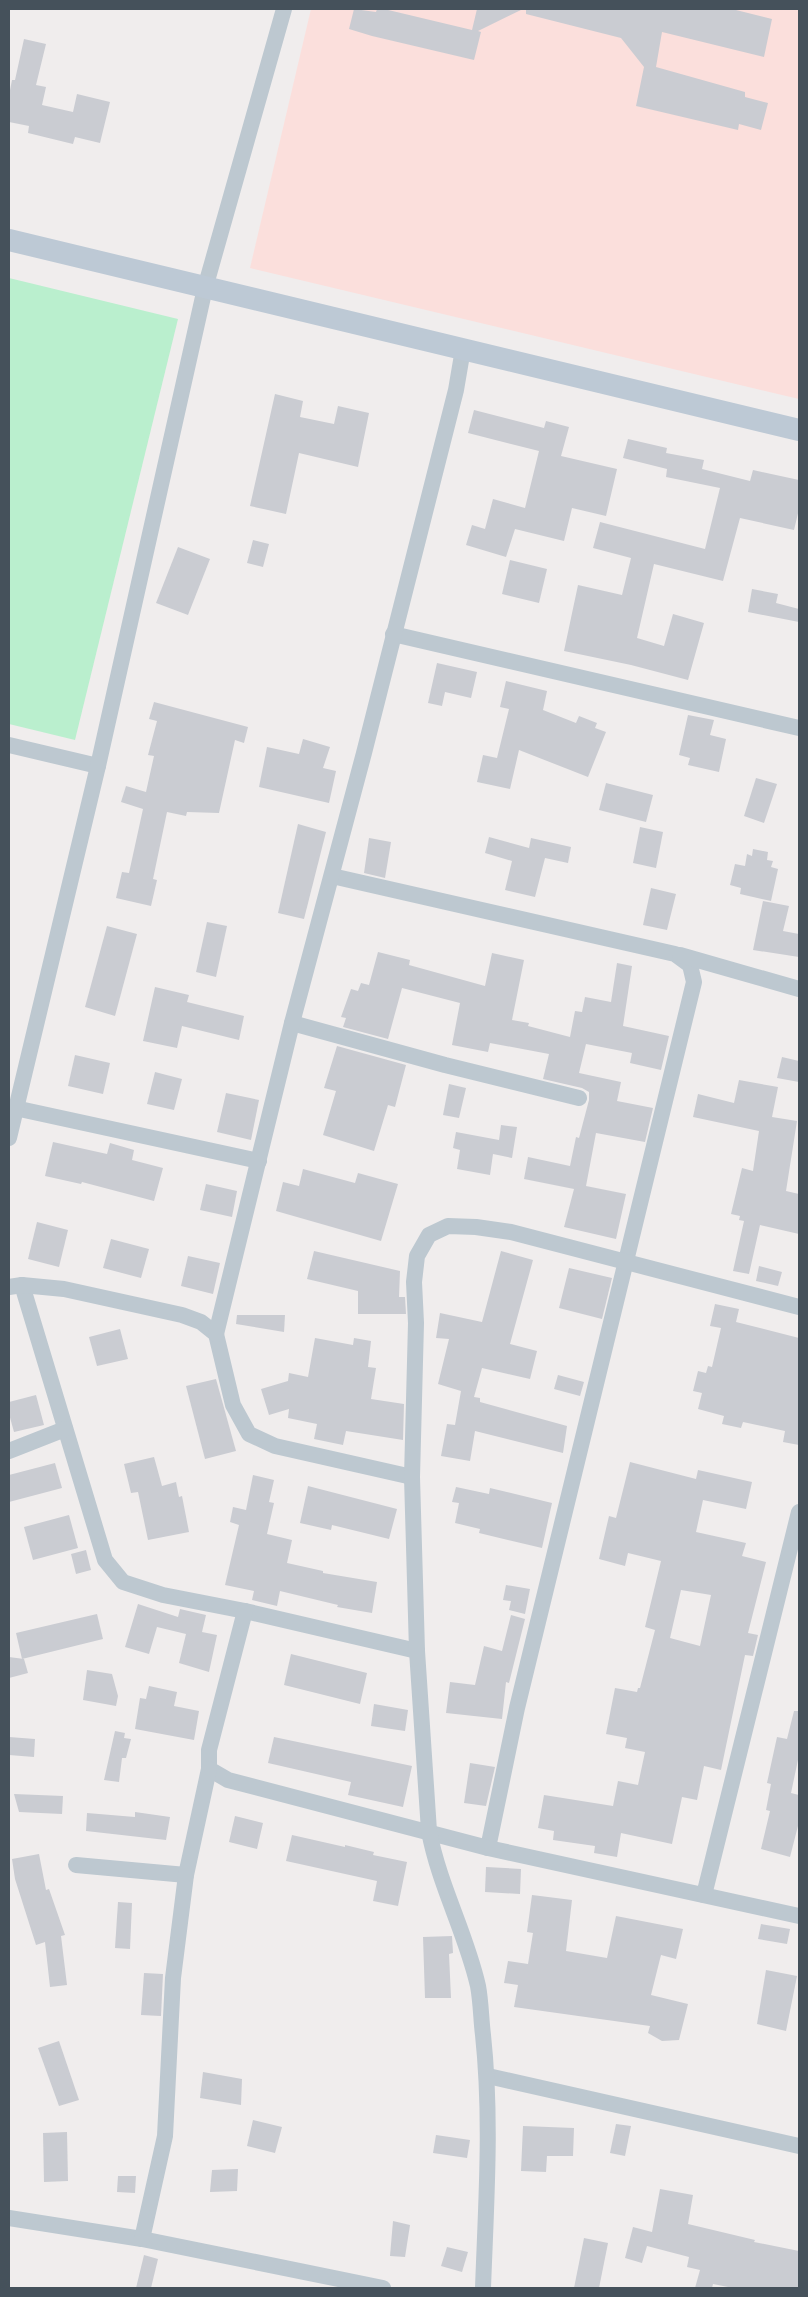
<svg xmlns="http://www.w3.org/2000/svg" width="808" height="2297" viewBox="0 0 808 2297" font-family="'Fira Sans Condensed',sans-serif">
  <style>
    .medical { fill: #fbdfdc }
    .green { fill: #baefce }
    .building { fill: #caccd2; fill-rule: evenodd }
    .lines { fill: none; stroke-linecap: round; stroke-linejoin: round }
    .street { stroke: #bdc8d0; stroke-width: 16 }
    .secondary { stroke: #bdc9d5; stroke-width: 22 }
  </style>
  <rect width="100%" height="100%" fill="#f0eded"/>
  <polygon class="medical" points="311,9 799,9 799,399 250,268"/>
  <polygon class="green" points="9,278 178,319 75,740 9,724"/>
  <g class="building">
    <polygon points="354,9 376,12 377,9 384,9 472,30 477,9 523,9 478,31 481,32 474,60 372,36 349,29"/>
    <polygon points="526,9 732,9 772,19 764,57 662,32 656,67 745,92 745,97 768,103 761,130 739,124 738,130 636,106 644,67 621,38 526,14"/>
    <polygon points="24,39 46,44 36,85 46,87 42,105 73,112 77,94 110,102 100,143 75,137 73,144 28,133 29,126 9,122 9,95 12,80 15,80"/>
    <polygon points="275,394 303,401 300,417 334,424 338,406 369,413 358,467 299,453 286,514 250,506"/>
    <polygon points="474,410 544,428 546,421 569,427 561,456 617,469 606,516 572,508 564,541 515,529 506,557 466,545 472,525 485,529 493,499 525,508 539,451 468,433"/>
    <polygon points="628,439 667,448 666,453 704,460 702,469 750,481 753,470 799,480 799,509 794,530 740,518 723,581 654,564 637,638 664,646 673,614 704,623 688,680 631,665 564,651 578,585 622,595 631,558 593,548 600,522 705,549 720,488 666,477 667,469 623,458"/>
    <polygon points="253,540 269,544 263,567 247,563"/>
    <polygon points="178,547 210,559 188,615 156,603"/>
    <polygon points="510,560 547,569 539,603 502,594"/>
    <polygon points="752,589 778,594 776,603 799,609 799,622 748,612"/>
    <polygon points="437,663 477,672 471,698 445,692 442,706 428,703"/>
    <polygon points="506,681 547,691 543,710 576,723 579,716 597,723 595,728 606,732 588,777 519,750 510,789 477,782 483,755 497,758 509,709 500,707"/>
    <polygon points="154,702 248,727 244,743 235,740 219,813 187,812 186,816 167,812 153,879 157,880 151,906 116,898 122,872 129,873 143,809 121,802 126,786 146,792 154,756 148,755 157,721 149,719"/>
    <polygon points="688,715 714,720 710,735 726,739 719,772 688,765 690,758 679,755"/>
    <polygon points="303,739 330,747 323,768 336,771 329,803 259,787 267,747 299,754"/>
    <polygon points="756,778 777,784 764,823 744,816"/>
    <polygon points="606,783 653,795 646,822 599,810"/>
    <polygon points="298,824 326,832 304,919 278,913"/>
    <polygon points="640,827 663,832 656,868 633,863"/>
    <polygon points="489,837 529,848 531,838 571,847 568,863 545,858 535,897 505,890 512,861 485,853"/>
    <polygon points="369,838 391,842 385,878 364,873"/>
    <polygon points="753,849 768,852 767,860 773,861 771,867 778,869 771,901 740,894 741,888 730,885 735,864 745,866 747,854 752,856"/>
    <polygon points="651,888 676,894 667,930 643,925"/>
    <polygon points="763,901 789,906 783,931 799,934 799,957 753,950"/>
    <polygon points="207,922 227,926 216,977 196,972"/>
    <polygon points="107,926 137,934 115,1016 85,1007"/>
    <polygon points="378,952 410,960 409,965 485,986 492,953 524,960 512,1020 529,1023 528,1026 570,1037 575,1011 582,1012 585,997 611,1002 617,963 632,966 623,1026 669,1036 661,1070 630,1063 632,1053 586,1044 579,1073 621,1082 617,1101 653,1108 645,1142 596,1133 586,1186 626,1194 616,1239 564,1227 574,1189 524,1179 528,1157 570,1166 576,1137 579,1138 589,1100 589,1092 582,1088 543,1079 549,1054 490,1043 488,1052 452,1045 460,1003 402,988 388,1039 343,1027 346,1018 341,1017 351,989 358,991 361,983 369,985"/>
    <polygon points="155,987 189,995 187,1002 244,1016 239,1040 182,1026 177,1048 143,1041"/>
    <polygon points="337,1046 406,1065 395,1107 388,1105 374,1151 323,1135 336,1091 324,1088"/>
    <polygon points="75,1055 110,1063 103,1094 68,1086"/>
    <polygon points="782,1057 799,1061 799,1082 777,1078"/>
    <polygon points="155,1072 182,1079 174,1110 147,1104"/>
    <polygon points="739,1080 778,1087 772,1117 797,1121 786,1191 799,1194 799,1234 760,1225 749,1274 733,1271 744,1221 739,1220 740,1216 731,1214 742,1168 753,1171 759,1131 693,1117 698,1094 734,1103"/>
    <polygon points="449,1084 466,1088 459,1118 443,1115"/>
    <polygon points="226,1093 259,1100 251,1140 217,1132"/>
    <polygon points="501,1125 517,1127 512,1158 493,1154 490,1175 457,1169 460,1150 453,1148 456,1132 499,1140"/>
    <polygon points="53,1142 107,1154 110,1143 134,1150 132,1160 163,1168 154,1201 82,1182 81,1184 45,1176"/>
    <polygon points="303,1169 355,1183 358,1173 398,1184 381,1241 276,1211 283,1182 299,1186"/>
    <polygon points="206,1184 237,1191 232,1217 200,1210"/>
    <polygon points="37,1222 68,1230 59,1267 28,1259"/>
    <polygon points="111,1239 149,1249 141,1278 103,1268"/>
    <polygon points="314,1251 400,1271 399,1297 405,1297 406,1314 358,1314 358,1291 307,1279"/>
    <polygon points="501,1251 533,1260 510,1344 537,1351 530,1379 482,1368 474,1397 480,1398 480,1402 567,1426 563,1453 475,1431 470,1461 441,1456 447,1424 455,1425 461,1391 438,1384 449,1339 436,1338 440,1313 482,1322"/>
    <polygon points="188,1256 220,1263 213,1294 181,1286"/>
    <polygon points="759,1266 782,1272 778,1286 756,1281"/>
    <polygon points="569,1268 612,1278 602,1319 559,1308"/>
    <polygon points="715,1304 739,1309 736,1322 799,1338 799,1445 783,1442 785,1431 743,1422 741,1428 722,1424 724,1416 698,1409 702,1393 693,1391 698,1371 706,1373 708,1366 712,1367 721,1328 710,1326"/>
    <polygon points="237,1315 285,1315 284,1332 236,1324"/>
    <polygon points="120,1329 128,1359 97,1366 89,1337"/>
    <polygon points="315,1338 353,1345 354,1338 371,1341 368,1367 376,1368 371,1399 404,1404 403,1440 346,1431 343,1445 314,1439 317,1424 288,1418 289,1409 269,1415 261,1389 288,1381 289,1373 308,1377"/>
    <polygon points="558,1375 584,1382 580,1396 554,1389"/>
    <polygon points="216,1379 236,1451 205,1459 186,1386"/>
    <polygon points="36,1395 44,1425 14,1432 9,1414 9,1402"/>
    <polygon points="154,1457 162,1486 176,1482 179,1497 182,1496 189,1532 148,1540 138,1492 131,1493 124,1464"/>
    <path d="M630,1462L696,1479L698,1470L752,1482L746,1509L703,1500L696,1532L746,1543L742,1556L766,1562L748,1633L758,1635L753,1656L745,1655L721,1770L704,1766L697,1800L682,1797L672,1844L621,1833L617,1857L594,1853L595,1846L553,1840L554,1831L538,1828L544,1795L613,1806L618,1781L638,1785L645,1752L625,1748L627,1738L606,1734L615,1688L637,1692L638,1688H640L655,1630L645,1627L661,1561L628,1553L625,1566L599,1559L609,1516L616,1518ZM681,1590L711,1595L700,1646L670,1638Z"/>
    <polygon points="55,1463 62,1488 9,1502 9,1475"/>
    <polygon points="253,1475 274,1480 269,1502 274,1503 267,1534 292,1540 287,1563 323,1571 323,1573 377,1582 372,1613 337,1607 338,1605 280,1591 277,1606 252,1600 254,1591 225,1585 239,1525 230,1522 233,1507 246,1510"/>
    <polygon points="308,1486 397,1509 389,1539 332,1525 331,1530 300,1523"/>
    <polygon points="456,1487 489,1494 490,1488 552,1503 542,1548 479,1533 480,1529 455,1523 459,1503 452,1502"/>
    <polygon points="69,1515 78,1548 33,1560 24,1527"/>
    <polygon points="86,1550 91,1570 76,1574 71,1554"/>
    <polygon points="506,1585 530,1589 525,1614 509,1610 511,1601 503,1600"/>
    <polygon points="138,1604 178,1617 180,1609 206,1615 202,1632 217,1635 209,1672 179,1663 186,1634 157,1627 149,1654 125,1647"/>
    <polygon points="97,1614 103,1639 22,1659 16,1633"/>
    <polygon points="511,1615 525,1619 509,1683 506,1682 502,1719 446,1713 450,1682 475,1685 484,1646 502,1651"/>
    <polygon points="291,1654 367,1673 360,1704 284,1685"/>
    <polygon points="9,1657 24,1659 28,1673 9,1678"/>
    <polygon points="87,1670 112,1674 118,1696 116,1706 83,1700"/>
    <polygon points="149,1686 177,1692 174,1706 199,1711 194,1740 135,1729 140,1698 146,1699"/>
    <polygon points="374,1704 408,1710 405,1731 371,1726"/>
    <polygon points="794,1711 799,1711 799,1755 791,1793 799,1795 799,1822 790,1857 761,1849 770,1811 766,1810 771,1784 767,1783 777,1737 787,1739"/>
    <polygon points="115,1731 125,1733 124,1738 131,1739 126,1758 122,1758 119,1782 104,1780"/>
    <polygon points="9,1737 35,1739 34,1757 9,1755"/>
    <polygon points="274,1737 412,1766 403,1807 348,1795 351,1782 268,1763"/>
    <polygon points="470,1763 495,1767 486,1806 464,1803"/>
    <polygon points="14,1794 63,1796 62,1814 19,1812"/>
    <polygon points="135,1812 170,1817 166,1840 86,1831 87,1813 135,1817"/>
    <polygon points="235,1816 263,1823 257,1849 229,1842"/>
    <polygon points="292,1835 345,1847 345,1845 374,1852 373,1855 407,1862 398,1906 373,1901 377,1881 286,1861"/>
    <polygon points="39,1854 46,1890 49,1889 65,1935 61,1936 67,1985 50,1987 45,1942 36,1945 15,1879 12,1859"/>
    <polygon points="486,1867 521,1869 520,1894 485,1892"/>
    <polygon points="532,1895 572,1900 566,1951 607,1958 616,1916 683,1929 676,1959 661,1955 651,1995 688,2004 679,2040 662,2041 648,2033 650,2026 514,2007 518,1985 504,1983 508,1961 528,1964 533,1933 527,1932"/>
    <polygon points="118,1902 132,1903 130,1949 115,1948"/>
    <polygon points="761,1924 790,1929 787,1944 758,1939"/>
    <polygon points="452,1936 453,1953 449,1954 451,1998 425,1998 423,1937"/>
    <polygon points="766,1970 797,1976 786,2031 757,2024"/>
    <polygon points="144,1973 163,1974 161,2016 141,2015"/>
    <polygon points="59,2041 79,2100 59,2106 38,2048"/>
    <polygon points="203,2072 242,2079 241,2105 200,2098"/>
    <polygon points="253,2120 282,2127 275,2153 247,2146"/>
    <polygon points="616,2124 631,2126 625,2156 610,2153"/>
    <polygon points="523,2126 574,2128 573,2156 547,2156 546,2172 521,2171"/>
    <polygon points="67,2132 68,2181 44,2182 43,2133"/>
    <polygon points="436,2135 470,2140 467,2158 433,2153"/>
    <polygon points="238,2169 237,2191 210,2192 212,2170"/>
    <polygon points="118,2176 136,2176 135,2193 117,2192"/>
    <polygon points="660,2189 693,2195 688,2224 755,2240 754,2242 799,2251 799,2288 733,2288 713,2284 712,2288 695,2288 700,2270 687,2267 689,2257 647,2246 642,2263 625,2258 633,2227 652,2232"/>
    <polygon points="393,2221 410,2225 405,2257 390,2256"/>
    <polygon points="584,2238 608,2243 599,2288 574,2288"/>
    <polygon points="447,2247 468,2252 462,2272 441,2266"/>
    <polygon points="144,2255 158,2259 151,2288 136,2288"/>
  </g>
  <g class="lines">
    <g class="street">
      <polyline points="393,634 799,728"/>
      <polyline points="9,745 98,766"/>
      <polyline points="332,876 675,954 690,965 694,982 517,1708 488,1848"/>
      <polyline points="680,955 799,989"/>
      <polyline points="292,1023 445,1065 579,1098"/>
      <polyline points="15,1108 259,1161"/>
      <polyline points="9,1138 98,766 205,288 284,9"/>
      <polyline points="22,1285 105,1560 123,1582 163,1595 245,1611 417,1651"/>
      <polyline points="9,1287 22,1285 64,1289 182,1315 201,1322 216,1334 233,1405 249,1434 275,1446 412,1477"/>
      <polyline points="216,1334 292,1023 364,753 456,390 463,349"/>
      <polyline points="9,1451 65,1429"/>
      <polyline points="245,1611 209,1750 209,1769 228,1780 488,1848 799,1916"/>
      <polyline points="76,1865 186,1875"/>
      <polyline points="704,1895 799,1512"/>
      <polyline points="488,2076 799,2146"/>
      <polyline points="9,2218 142,2239 383,2288"/>
      <polyline points="142,2239 165,2136 173,1978 186,1875 209,1769"/>
      <path d="M483,2288C486,2204 492,2119 483,2035C481,2019 481,2002 478,1986C466,1933 439,1885 429,1831L417,1651L412,1477L416,1323L414,1282L417,1256L429,1235L448,1226L476,1227L511,1232L799,1307"/>
    </g>
    <polyline class="secondary" points="9,240 799,430"/>
  </g>
  <rect width="808" height="2297" fill="none" stroke="#45515b" stroke-width="20"/>
</svg>
